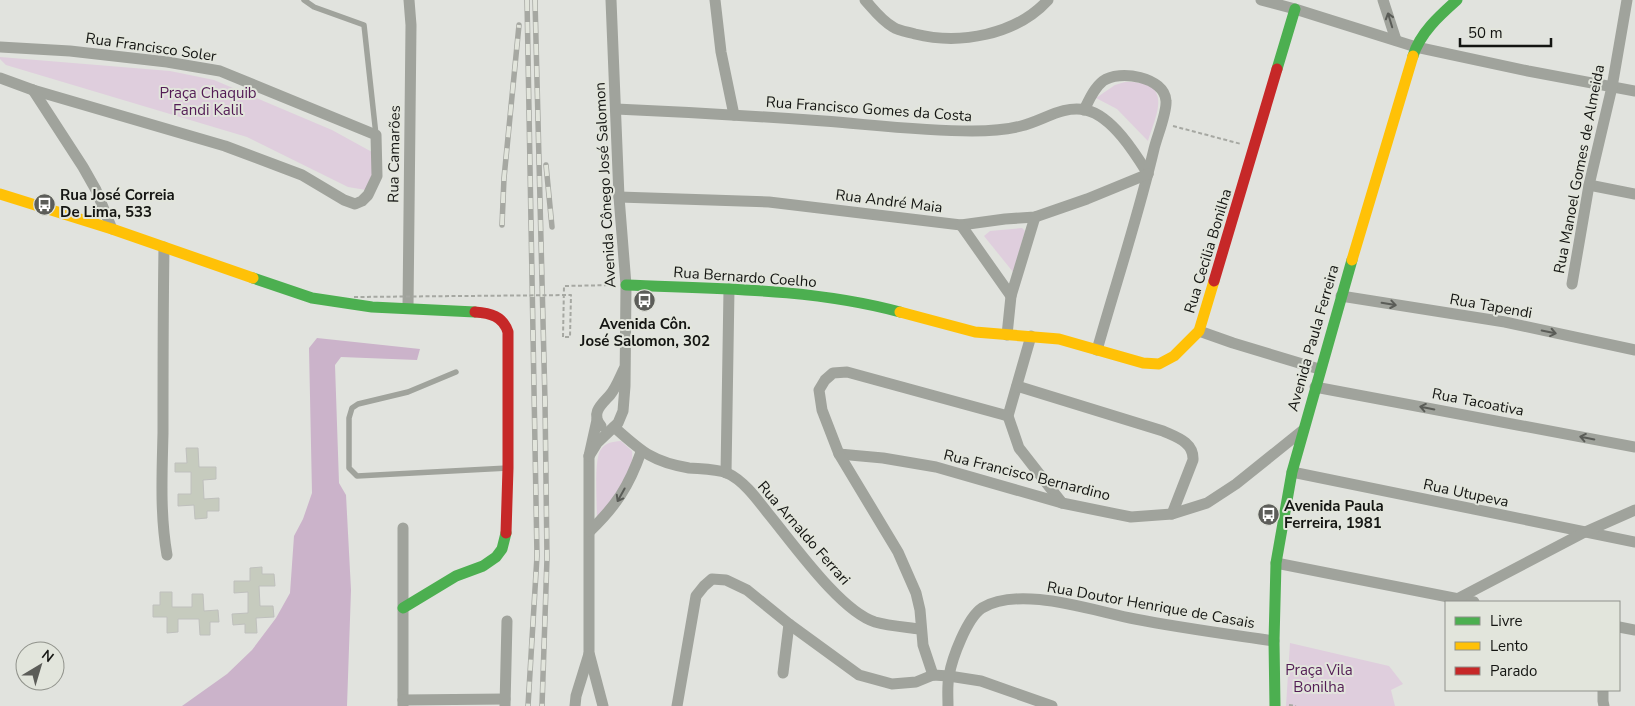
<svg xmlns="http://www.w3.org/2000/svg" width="1635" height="706" viewBox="0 0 1635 706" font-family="'Nunito Sans',sans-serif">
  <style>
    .green { fill: #dfcedd }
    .forest { fill: #cbb3ca }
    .building { fill: #c6cbbe; stroke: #bfc0bd }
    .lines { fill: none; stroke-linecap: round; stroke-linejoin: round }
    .path { stroke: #a6a8a2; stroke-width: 2; stroke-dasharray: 4 2.5; stroke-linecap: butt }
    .lane { stroke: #a0a39c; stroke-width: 5.5 }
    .street { stroke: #a0a39c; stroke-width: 11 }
    .fast { stroke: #4caf50; stroke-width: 11 }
    .slow { stroke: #ffc107; stroke-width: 11 }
    .jam { stroke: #c62828; stroke-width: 11 }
    .rail-casing { stroke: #a6a8a2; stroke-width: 5.5 }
    .rail { stroke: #e2e5dc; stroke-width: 4; stroke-dasharray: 11; stroke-linecap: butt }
    .path-bridge { stroke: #a6a8a2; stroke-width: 2; stroke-dasharray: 4 2.5; stroke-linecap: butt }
    .oneway { stroke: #5a5c57 }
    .labels { text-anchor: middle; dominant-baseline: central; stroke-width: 4; stroke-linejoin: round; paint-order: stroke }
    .street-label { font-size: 15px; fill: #141512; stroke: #e2e5dc }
    .park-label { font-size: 15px; fill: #531c55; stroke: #e2e5dc }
    .poi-label { font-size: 15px; font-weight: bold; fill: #141512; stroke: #e2e5dc; text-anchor: start }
  </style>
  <rect width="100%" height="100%" fill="#e1e3de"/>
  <g class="green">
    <polygon points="0,57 170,71 214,80 332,130 372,152 372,174 366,190 348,187 247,137 6,65 0,59"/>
    <path d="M1125,82C1173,81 1158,111 1148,141L1117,109L1096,98L1115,85Z"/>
    <polygon points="1022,228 1025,231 1013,272 984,236 990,231"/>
    <path d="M621,441L632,451C635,478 613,499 597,519C597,504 594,462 600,451C605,442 612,442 621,441Z"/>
    <polygon points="1290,643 1389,666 1403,684 1391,690 1395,706 1286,706"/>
  </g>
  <polygon class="forest" points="317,338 420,349 417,360 341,357 335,365 339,483 346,495 351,590 347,706 182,706 227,674 252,650 276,618 290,593 294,536 303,519 312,493 309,348"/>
  <g class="building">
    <polygon points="186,448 198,448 199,467 216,467 216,479 203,480 204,499 219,498 219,511 207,511 207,518 195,519 194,505 178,506 178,494 191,494 191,472 175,472 175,463 187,463"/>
    <polygon points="262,567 262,574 274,574 275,586 259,586 260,606 273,606 274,617 256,618 257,633 245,633 245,624 233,625 232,614 248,613 248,592 234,593 234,581 250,581 250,568"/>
    <polygon points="160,592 172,592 172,607 192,607 192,594 203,594 204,611 218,610 219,622 210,622 210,635 200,635 199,619 178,619 178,632 167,633 167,617 153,617 153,605 160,605"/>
  </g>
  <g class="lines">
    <g class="path">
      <polyline points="1173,126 1241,144"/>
      <polyline points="563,337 564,286 614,285"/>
      <polyline points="1289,705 1296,706"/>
    </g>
    <g class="lane">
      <polyline points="304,0 314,7 364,25 376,135"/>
      <polyline points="456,372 408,392 358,404 352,408 349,418 349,468 357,476 508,468"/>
    </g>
    <g class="street">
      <polyline points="715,0 721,52 734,115"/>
      <path d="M865,0C874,10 881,20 893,27C899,31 908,32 915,34C960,45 1016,35 1048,0"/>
      <polyline points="1261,0 1295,9 1416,47 1528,71 1635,91"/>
      <polyline points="1383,0 1396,40"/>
      <polyline points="0,47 70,51 167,62 220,71 376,135 377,176 368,195 362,201 355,204 344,200 302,175 225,146 33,90 0,78"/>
      <polyline points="33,90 83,167 96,190 112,229"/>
      <path d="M616,109C686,112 755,116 824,121C874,125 923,131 972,131C987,131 1006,130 1021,126C1043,121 1062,105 1086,110C1112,116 1135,153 1148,174"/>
      <path d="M1084,110C1089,100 1094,88 1103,81C1119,69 1165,77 1166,101C1167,113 1157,136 1154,149C1138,217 1116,283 1097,350"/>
      <polyline points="1589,185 1635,194"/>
      <polyline points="619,197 769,202 961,225 1005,219 1035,217 1087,199 1148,174"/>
      <polyline points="961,225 1011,296"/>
      <path d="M164,247C163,309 163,371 163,433C162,474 160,515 167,555"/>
      <polyline points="1572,284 1589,185 1612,87 1627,0"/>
      <polyline points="1341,296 1505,322 1635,350"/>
      <polyline points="408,308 411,25 409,0"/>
      <polyline points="1199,331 1233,343 1319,369"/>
      <polyline points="1007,335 1011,296 1035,217"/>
      <polyline points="1031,336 1008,416 1019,448 1062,503"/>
      <path d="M1017,386L1163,431C1176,437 1194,442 1193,460L1172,514"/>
      <polyline points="1315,387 1635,447"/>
      <polyline points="597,420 589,456 589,653 603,706"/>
      <path d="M601,426C590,413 602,404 610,395C616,388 620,377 624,369"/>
      <path d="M614,427C641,451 652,462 689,468C700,469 717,469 727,473C743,480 757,499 767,512C792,542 840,611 875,622C889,626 906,627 920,629"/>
      <polyline points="839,454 883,458 936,467 1062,503 1131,517 1172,514 1207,503 1236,484 1302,431"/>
      <polyline points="589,456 597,443 618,423 623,411 625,386 626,285 619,197 611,0"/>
      <polyline points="1292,472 1635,542"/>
      <polyline points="726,473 729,289"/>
      <polyline points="403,528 403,706"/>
      <path d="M590,531C616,506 629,486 641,452"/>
      <polyline points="1276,563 1474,602"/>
      <polyline points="1457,599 1583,533 1635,510"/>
      <polyline points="1619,627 1635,630"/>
      <polyline points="783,673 789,624"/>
      <polyline points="933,675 923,645 920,610 916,593 898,552 839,454 822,410 819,390 825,380 833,373 847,372 1008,416"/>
      <polyline points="1603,690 1603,701 1604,706"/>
      <polyline points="403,700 505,699"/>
      <polyline points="505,706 507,621"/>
      <polyline points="575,706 576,696 589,654"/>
      <polyline points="677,706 696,596 704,586 712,579 726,580 747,590 789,624 859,675 892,684 916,682 933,675 949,676 981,681 1052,706"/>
      <path d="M948,706C948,696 947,685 949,676C952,658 967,618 982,608C1020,585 1093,611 1135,619C1181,628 1227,634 1274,641"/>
    </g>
    <g class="fast">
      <path d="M1413,56C1420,33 1439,16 1457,0"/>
      <polyline points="1277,69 1295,9"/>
      <polyline points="253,278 312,298 372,307 475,312"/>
      <path d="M626,285C718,289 811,288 900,312"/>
      <polyline points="403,608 456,576 483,566 496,557 502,549 506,533"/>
      <polyline points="1275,706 1274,641 1276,563 1292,472 1352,260"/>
    </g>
    <g class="slow">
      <polyline points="0,194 112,229 253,278"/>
      <polyline points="1352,260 1413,56"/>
      <polyline points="900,312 975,332 1059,339 1143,363 1159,364 1174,356 1199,331 1214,281"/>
    </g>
    <g class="jam">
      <polyline points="1214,281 1277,69"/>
      <path d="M475,312C490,313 503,316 508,332V468L506,533"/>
    </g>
    <defs>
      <g id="rail">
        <polyline points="527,0 537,556 528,706"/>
        <polyline points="535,0 545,401 547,558 542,706"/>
        <polyline points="546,165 552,227"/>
        <polyline points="502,225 504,178 519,25"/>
      </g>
    </defs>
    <use href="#rail" class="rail-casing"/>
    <use href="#rail" class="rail"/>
    <polyline class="path-bridge" points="354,297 571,295 570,337 563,337"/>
  </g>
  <defs><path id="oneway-shaft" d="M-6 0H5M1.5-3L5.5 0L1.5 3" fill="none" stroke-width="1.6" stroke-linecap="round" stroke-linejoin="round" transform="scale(1.25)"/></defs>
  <g class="oneway">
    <use href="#oneway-shaft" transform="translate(1390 20) rotate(-107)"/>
    <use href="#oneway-shaft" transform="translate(1389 304) rotate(9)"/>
    <use href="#oneway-shaft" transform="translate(1549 332) rotate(12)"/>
    <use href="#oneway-shaft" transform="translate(1427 408) rotate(-169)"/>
    <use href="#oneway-shaft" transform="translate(1587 438) rotate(-169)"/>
    <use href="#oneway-shaft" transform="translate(621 495) rotate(119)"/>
  </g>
  <defs>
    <symbol id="bus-disc" viewBox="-11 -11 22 22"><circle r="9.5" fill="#5c5d59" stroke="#e2e5dc"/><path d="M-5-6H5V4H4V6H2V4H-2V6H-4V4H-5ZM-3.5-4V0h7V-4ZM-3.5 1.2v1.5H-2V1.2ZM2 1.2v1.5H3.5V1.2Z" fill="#fff"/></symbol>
  </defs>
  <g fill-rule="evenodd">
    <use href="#bus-disc" x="32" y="192" width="25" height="25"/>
    <use href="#bus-disc" x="632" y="288" width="25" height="25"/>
    <use href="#bus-disc" x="1256" y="502" width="25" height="25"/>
  </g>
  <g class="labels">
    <g class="street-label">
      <text transform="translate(151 47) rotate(8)">Rua Francisco Soler</text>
      <text transform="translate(869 109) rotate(4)">Rua Francisco Gomes da Costa</text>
      <text transform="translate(394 154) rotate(-89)">Rua Camarões</text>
      <text transform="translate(1579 169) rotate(-79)">Rua Manoel Gomes de Almeida</text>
      <text transform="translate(605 185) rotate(-93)">Avenida Cônego José Salomon</text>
      <text transform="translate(889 201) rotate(7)">Rua André Maia</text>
      <text transform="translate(1208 251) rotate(-73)">Rua Cecilia Bonilha</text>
      <text transform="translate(745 277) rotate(4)">Rua Bernardo Coelho</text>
      <text transform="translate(1491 306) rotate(10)">Rua Tapendi</text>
      <text transform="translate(1313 338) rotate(-74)">Avenida Paula Ferreira</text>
      <text transform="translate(1478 402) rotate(11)">Rua Tacoativa</text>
      <text transform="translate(1027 475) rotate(14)">Rua Francisco Bernardino</text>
      <text transform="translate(1466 493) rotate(12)">Rua Utupeva</text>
      <text transform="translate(804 533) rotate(49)">Rua Arnaldo Ferrari</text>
      <text transform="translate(1151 605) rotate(10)">Rua Doutor Henrique de Casais</text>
    </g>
    <g class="park-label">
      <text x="208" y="93">Praça Chaquib<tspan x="208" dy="17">Fandi Kalil</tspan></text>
      <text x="1319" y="670">Praça Vila<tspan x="1319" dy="17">Bonilha</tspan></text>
    </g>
    <g class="poi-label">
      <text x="60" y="195">Rua José Correia<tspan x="60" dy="17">De Lima, 533</tspan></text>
      <text x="645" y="324" text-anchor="middle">Avenida Côn.<tspan x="645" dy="17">José Salomon, 302</tspan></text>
      <text x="1284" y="506">Avenida Paula<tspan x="1284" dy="17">Ferreira, 1981</tspan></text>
    </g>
  </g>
  <rect x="1445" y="601" width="175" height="90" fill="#e2e5dc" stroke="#90928b"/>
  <rect x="1455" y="617" width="25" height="8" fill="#4caf50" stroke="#90928b"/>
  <text x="1490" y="626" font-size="15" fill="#141512">Livre</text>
  <rect x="1455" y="642" width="25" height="8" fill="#ffc107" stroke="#90928b"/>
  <text x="1490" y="651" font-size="15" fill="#141512">Lento</text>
  <rect x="1455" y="667" width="25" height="8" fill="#c62828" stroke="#90928b"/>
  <text x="1490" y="676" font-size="15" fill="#141512">Parado</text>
  <g transform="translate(40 666) rotate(38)"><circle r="24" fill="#e2e5dc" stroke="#90928b"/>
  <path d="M0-4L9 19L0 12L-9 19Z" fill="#5c5d59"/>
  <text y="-8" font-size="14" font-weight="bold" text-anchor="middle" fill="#141512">N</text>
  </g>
  <path d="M1460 38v8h91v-8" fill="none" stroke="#141512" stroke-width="2.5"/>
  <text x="1468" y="38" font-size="15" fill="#141512" stroke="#e2e5dc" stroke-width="4" paint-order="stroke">50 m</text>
</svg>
